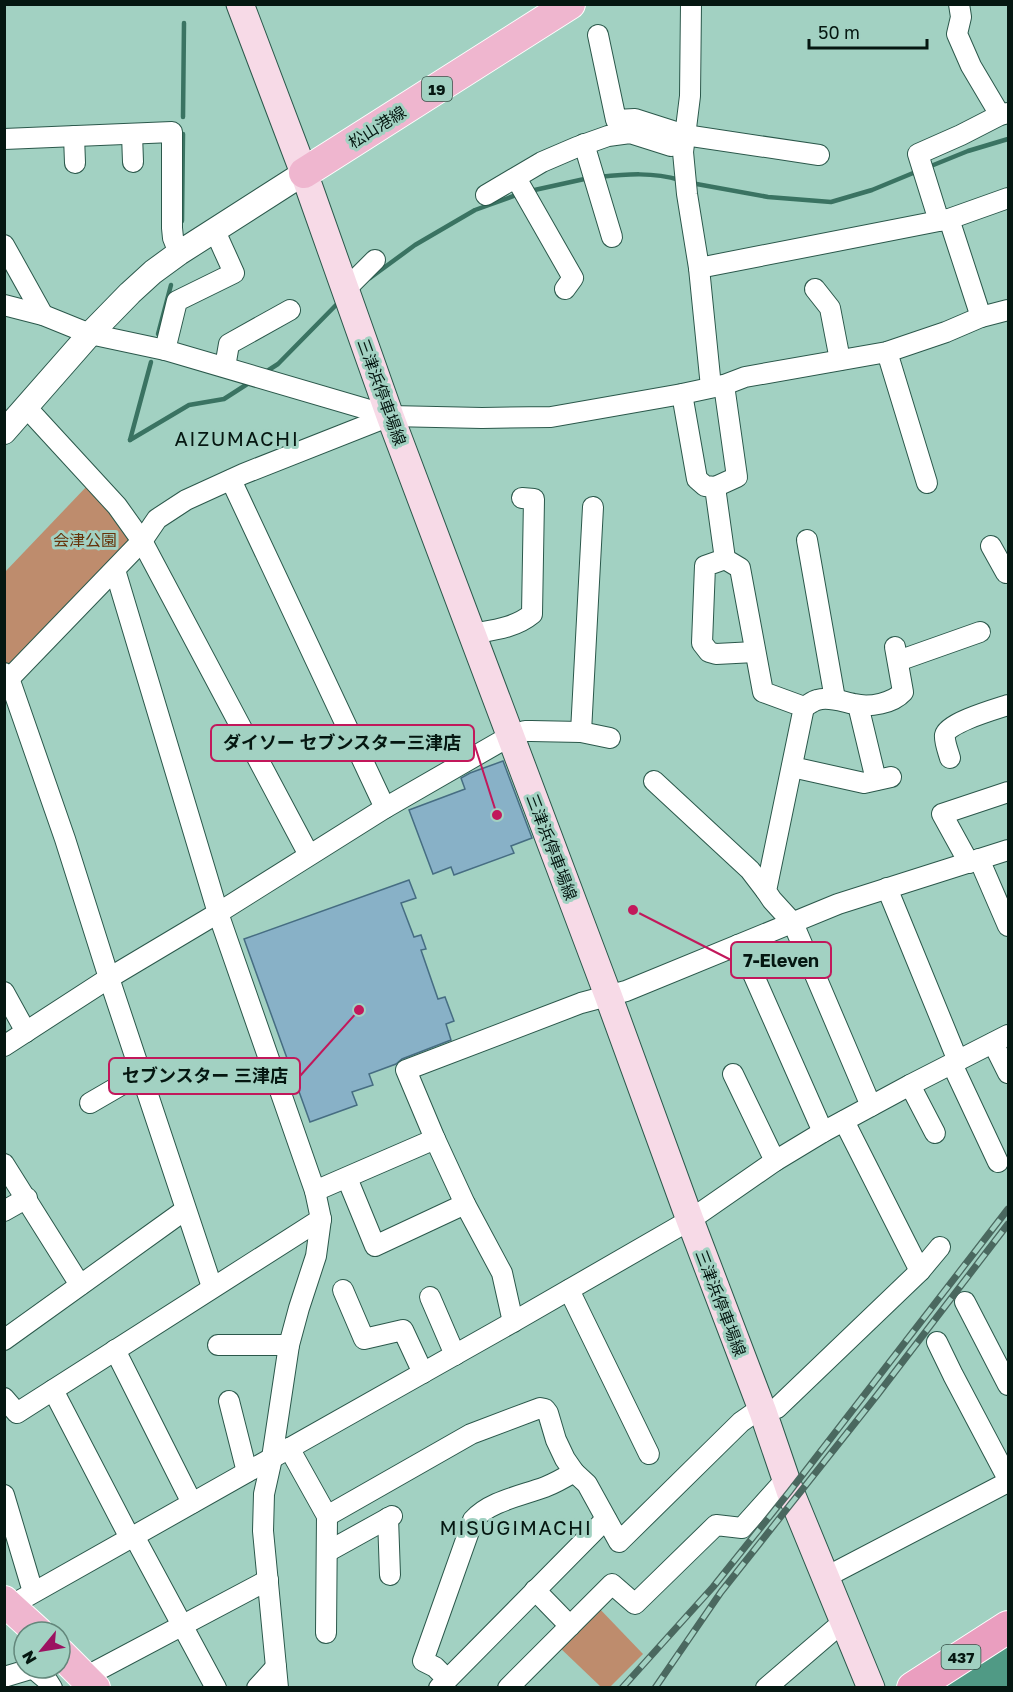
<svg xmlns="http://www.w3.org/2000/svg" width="1013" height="1692" viewBox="0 0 1013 1692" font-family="'Golos Text','Noto Sans JP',sans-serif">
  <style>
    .green { fill: #be8c6d }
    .water { fill: #509a85; stroke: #3a7362; stroke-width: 1.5 }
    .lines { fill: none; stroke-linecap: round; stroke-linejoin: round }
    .stream { stroke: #3a7362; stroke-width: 4.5 }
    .building { fill: #88b1c7; stroke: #466d82; stroke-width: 1.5 }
    .minor-casing { stroke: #2b584b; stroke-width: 22 }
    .tertiary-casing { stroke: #2b584b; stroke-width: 26 }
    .secondary-casing { stroke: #2b584b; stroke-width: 29 }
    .primary-casing { stroke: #fff; stroke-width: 32 }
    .trunk-casing { stroke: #fff; stroke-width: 34 }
    .minor { stroke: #fff; stroke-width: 20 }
    .tertiary { stroke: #fff; stroke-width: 24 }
    .secondary { stroke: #f7dae7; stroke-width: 27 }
    .primary { stroke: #efb6cf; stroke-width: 30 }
    .trunk { stroke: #ea9ebf; stroke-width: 32 }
    .rail-casing { stroke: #4a685f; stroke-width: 7 }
    .rail { stroke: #a2d1c2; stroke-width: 4.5; stroke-dasharray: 14; stroke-linecap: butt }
    .labels { text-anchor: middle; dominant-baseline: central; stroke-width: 6; stroke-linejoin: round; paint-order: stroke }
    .shield { fill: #a2d1c2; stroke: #344f46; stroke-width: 1.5 }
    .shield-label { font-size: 15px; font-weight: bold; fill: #051711 }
    .street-label { font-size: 16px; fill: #051711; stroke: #a2d1c2 }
    .park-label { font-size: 16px; fill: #66320a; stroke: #a2d1c2 }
    .quarter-label { font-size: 20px; letter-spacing: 1.5px; fill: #051711; stroke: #a2d1c2 }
    .leader { fill: none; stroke: #c2185b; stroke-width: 2 }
    .callout-dot { fill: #c2185b; stroke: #a2d1c2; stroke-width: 2 }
    .callout { fill: #a2d1c2; stroke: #c2185b; stroke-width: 2 }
    .callout-label { font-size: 18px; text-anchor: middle; font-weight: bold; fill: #051711 }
  </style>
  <rect width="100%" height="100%" fill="#a2d1c2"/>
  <g class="green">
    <polygon points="88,485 136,541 9,667 4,662 4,573"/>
    <polygon points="596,1605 643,1654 610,1687 601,1687 557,1645"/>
  </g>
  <polygon class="water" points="1008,1644 1008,1687 939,1687"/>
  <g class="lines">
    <g class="stream">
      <polyline points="183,117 184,23"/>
      <polyline points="926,168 968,151 1008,139"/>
      <path d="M599,177C627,174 653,172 680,180"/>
      <polyline points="691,183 768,197 831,202 872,190 918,171"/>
      <polyline points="530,191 589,178"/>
      <polyline points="182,221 183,134"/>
      <polyline points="370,278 415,245 475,210 519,194"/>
      <polyline points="158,334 171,285"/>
      <polyline points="264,373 278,364 340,301"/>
      <polyline points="130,440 189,405 224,399 252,381"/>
      <polyline points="130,440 151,362"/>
    </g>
  </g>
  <g class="building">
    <polygon points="503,761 532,838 511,846 514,853 454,875 451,867 433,874 409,810 465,789 461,778 470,773"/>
    <polygon points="409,880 416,898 401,903 414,937 421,935 426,949 421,950 438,999 445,997 454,1021 446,1024 451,1040 402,1059 396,1064 369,1074 373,1085 352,1092 357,1105 310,1122 244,939"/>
  </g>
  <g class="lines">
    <defs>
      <g id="minor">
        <polyline points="691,4 690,96 683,152 687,194 699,268 711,387"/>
        <polyline points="959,4 961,17 957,34 971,66 1000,115"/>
        <polyline points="598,35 616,120 635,119 685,135 819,155"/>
        <polyline points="132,134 133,162"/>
        <polyline points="74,136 75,163"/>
        <polyline points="4,139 172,132 172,228 173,238 179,253"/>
        <polyline points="584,144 612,237"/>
        <polyline points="516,178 573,278 565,289"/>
        <polyline points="486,195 542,162 577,147 608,136 630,133 671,146"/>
        <polyline points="949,219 981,317"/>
        <polyline points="939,221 918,154 961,135 1000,115 1008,113"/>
        <polyline points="4,245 43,315"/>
        <polyline points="699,268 949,219 1008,198"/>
        <polyline points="346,289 375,260"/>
        <polyline points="815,289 830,308 840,360"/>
        <polyline points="4,305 43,315 90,334 165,350 390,416 482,418 551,417 682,394 724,385 745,377 887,352 946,332 981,317 1008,310"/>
        <polyline points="165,350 177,301 234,273 215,231"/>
        <polyline points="887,352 927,483"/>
        <polyline points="225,367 229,344 290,310"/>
        <polyline points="682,394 697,479 705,486 715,487 725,559 740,568 763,692 804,707 766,891 772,900 793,923 871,1106"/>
        <polyline points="26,407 117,506 142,541 309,855"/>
        <polyline points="231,480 385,808"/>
        <polyline points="715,487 737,477 724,385"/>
        <polyline points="807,540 835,699"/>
        <polyline points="991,546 1006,573 1008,572"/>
        <polyline points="725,559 705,566 702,643 709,652 716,654 755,652"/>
        <path d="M472,634C493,630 515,628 532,614L534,499L522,498"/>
        <polyline points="898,661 980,632"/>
        <polyline points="4,673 9,678 65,839 109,978 212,1287"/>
        <polyline points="4,684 142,541 157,519 186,500 243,474 390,416"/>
        <polyline points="858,705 876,780"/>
        <path d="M804,707C808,705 813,701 817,700C829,696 843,702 854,704C870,708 893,703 903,692L895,647"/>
        <polyline points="581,732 593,507"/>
        <path d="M950,758C948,751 944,741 945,735C947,723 996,709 1008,705"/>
        <polyline points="792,767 864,783 891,777"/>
        <polyline points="654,781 750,870 766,891"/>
        <polyline points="979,859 1008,926"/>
        <polyline points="969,863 942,814 1008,792"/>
        <polyline points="887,888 958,1061"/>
        <polyline points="738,945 754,976 823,1132"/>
        <polyline points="4,992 26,1032"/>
        <polyline points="993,1043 1008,1073"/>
        <polyline points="4,1046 109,978 218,913 385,808 510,736 525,731 531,731 581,732 610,738"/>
        <polyline points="952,1064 998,1162"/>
        <polyline points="733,1074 775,1161"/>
        <polyline points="910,1085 935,1133"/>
        <polyline points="90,1103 140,1074"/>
        <polyline points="844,1121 920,1271"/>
        <polyline points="435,1139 465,1204 502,1273 513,1322"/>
        <polyline points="4,1164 80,1285"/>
        <polyline points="347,1178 375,1246 465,1204"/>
        <polyline points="315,1191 435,1139 406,1070 581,1003 626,991 838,904 1008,850"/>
        <polyline points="4,1211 27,1198"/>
        <polyline points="343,1290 364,1339 403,1330 423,1373"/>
        <polyline points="569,1290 649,1454"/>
        <polyline points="430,1297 455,1355"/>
        <polyline points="965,1302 1008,1385"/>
        <polyline points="4,1340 185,1210"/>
        <polyline points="937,1342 953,1375 1008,1479"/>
        <polyline points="218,1345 289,1345"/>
        <polyline points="115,1350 192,1503"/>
        <polyline points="53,1390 130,1538"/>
        <polyline points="4,1398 17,1413 321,1219 315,1191 218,913 115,570"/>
        <polyline points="229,1401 247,1472"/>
        <polyline points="289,1448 327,1516 326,1633"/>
        <polyline points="4,1495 33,1592"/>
        <polyline points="327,1516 471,1434 540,1408 545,1409 548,1413 556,1440 565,1459 574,1472 587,1484 619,1542 741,1422 751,1415 777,1408 920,1271 940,1247"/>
        <polyline points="388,1518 390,1575"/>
        <polyline points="134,1536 216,1688"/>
        <polyline points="327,1552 392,1516"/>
        <polyline points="826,1577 1008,1482"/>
        <polyline points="535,1590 570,1626"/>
        <polyline points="10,1606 513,1322 690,1220 775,1161 823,1132 910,1085 1008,1035"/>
        <polyline points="34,1669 47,1680 52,1688"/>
        <polyline points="4,1677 34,1668"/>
        <polyline points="85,1677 268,1580"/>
        <path d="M447,1679L435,1667L423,1661L473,1520C490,1501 521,1496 545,1487C555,1483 564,1478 574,1472"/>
        <polyline points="257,1688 276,1667"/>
        <polyline points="278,1688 263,1531 264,1494 272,1458 289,1345 299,1308 316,1256 321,1219"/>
        <polyline points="439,1688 606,1519"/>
        <polyline points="508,1688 612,1584 635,1604 716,1525 742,1528 786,1479"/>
        <polyline points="766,1688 844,1621"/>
      </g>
      <polyline id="tertiary" points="4,432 90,334 130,293 153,272 179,253 304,173"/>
      <polyline id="secondary" points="240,4 304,173 390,416 608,995 690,1220 763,1412 790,1491 871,1688"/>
      <g id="primary">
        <polyline points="304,173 570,4"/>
        <polyline points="4,1601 38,1632"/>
        <polyline points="60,1653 95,1688"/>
      </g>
      <polyline id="trunk" points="913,1688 1008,1627"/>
    </defs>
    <use href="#minor" class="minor-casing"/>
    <use href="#tertiary" class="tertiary-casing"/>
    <use href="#secondary" class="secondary-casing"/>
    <use href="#primary" class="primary-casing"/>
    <use href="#trunk" class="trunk-casing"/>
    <use href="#minor" class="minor"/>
    <use href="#tertiary" class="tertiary"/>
    <use href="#secondary" class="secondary"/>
    <use href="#primary" class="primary"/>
    <use href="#trunk" class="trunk"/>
    <defs>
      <g id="rail">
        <polyline points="622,1688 713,1587 790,1491 1008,1209"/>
        <polyline points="655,1688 721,1592 878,1394 1008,1224"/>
      </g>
    </defs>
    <use href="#rail" class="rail-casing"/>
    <use href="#rail" class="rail"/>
  </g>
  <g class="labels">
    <g class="shield">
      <rect x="422" y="77" width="30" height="24" rx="4.5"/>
      <rect x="941.5" y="1645" width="39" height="24" rx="4.5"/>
    </g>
    <g class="shield-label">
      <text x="437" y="89">19</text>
      <text x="961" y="1657">437</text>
    </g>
    <g class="street-label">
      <text transform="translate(377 127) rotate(-32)">松山港線</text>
      <text transform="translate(382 392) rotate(70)">三津浜停車場線</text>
      <text transform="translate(552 847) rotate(69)">三津浜停車場線</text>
      <text transform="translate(721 1303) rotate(69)">三津浜停車場線</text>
    </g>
    <g class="park-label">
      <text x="85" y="540">会津公園</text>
    </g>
    <g class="quarter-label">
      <text x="237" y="438">AIZUMACHI</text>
      <text x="516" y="1527">MISUGIMACHI</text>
    </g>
  </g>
  <path class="leader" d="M497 815L474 743M633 910L731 960M359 1010L300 1076"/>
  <g class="callout-dot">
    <circle cx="497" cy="815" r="6"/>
    <circle cx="633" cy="910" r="6"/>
    <circle cx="359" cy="1010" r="6"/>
  </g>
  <g class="callout">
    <rect x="211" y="725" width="263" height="36" rx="6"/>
    <rect x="731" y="942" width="100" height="36" rx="6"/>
    <rect x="109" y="1058" width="191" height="36" rx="6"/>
  </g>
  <g class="callout-label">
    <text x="342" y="749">ダイソー セブンスター三津店</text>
    <text x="781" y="967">7-Eleven</text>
    <text x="205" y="1082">セブンスター 三津店</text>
  </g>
  <rect width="1013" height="1692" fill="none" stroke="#051711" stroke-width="12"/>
  <g transform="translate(42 1650) rotate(240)"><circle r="28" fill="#a2d1c2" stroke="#63877b" stroke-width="1.5"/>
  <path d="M0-4.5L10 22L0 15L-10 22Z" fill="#9c1261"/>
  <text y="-9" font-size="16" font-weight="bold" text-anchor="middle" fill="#051711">N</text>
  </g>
  <path d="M809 39v9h118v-9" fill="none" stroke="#051711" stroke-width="3"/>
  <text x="818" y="39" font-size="18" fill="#051711" stroke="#a2d1c2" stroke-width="4.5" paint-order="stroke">50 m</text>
</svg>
